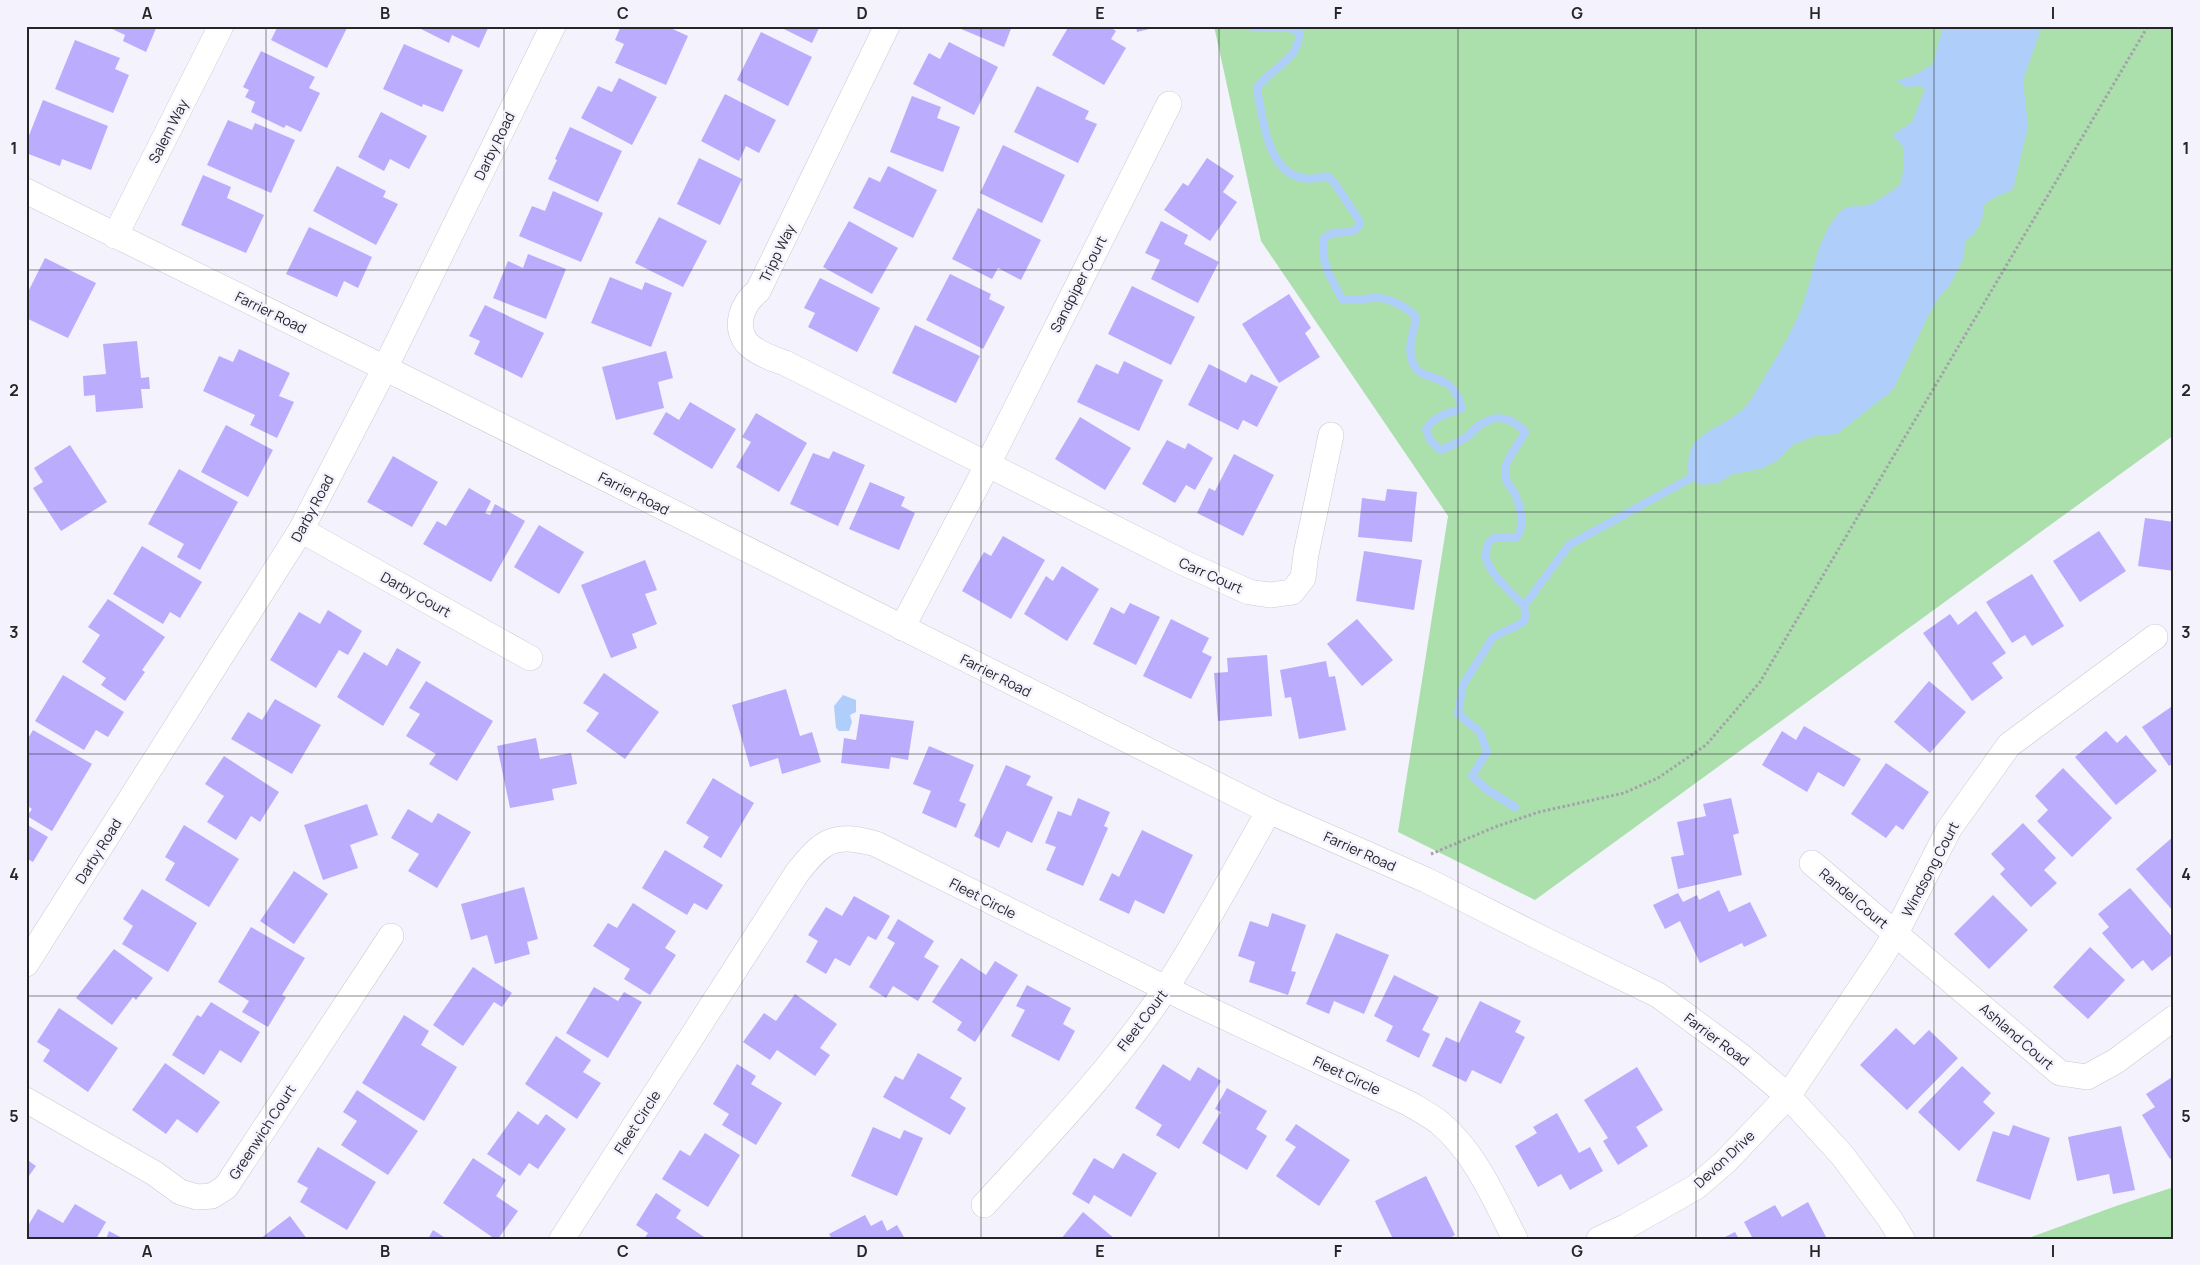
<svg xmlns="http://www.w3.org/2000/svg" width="2200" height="1265" viewBox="0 0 2200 1265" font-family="Manrope,sans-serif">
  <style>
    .green { fill: #abe0ad }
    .water { fill: #b0cefa }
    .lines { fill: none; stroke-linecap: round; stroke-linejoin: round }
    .stream { stroke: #b0cefa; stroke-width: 8 }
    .building { fill: #bcacfe }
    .minor-casing { stroke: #cbc9d3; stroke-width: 26 }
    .path { stroke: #a3a2a9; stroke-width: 3; stroke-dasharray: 2.5 2.5; stroke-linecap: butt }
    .minor { stroke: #fff; stroke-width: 25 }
    .grid { fill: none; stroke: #262629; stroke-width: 1; stroke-opacity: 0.55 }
    .labels { text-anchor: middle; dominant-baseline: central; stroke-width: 5; stroke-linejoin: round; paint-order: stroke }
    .street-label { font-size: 14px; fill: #262629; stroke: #f4f2fc }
    .neatline { fill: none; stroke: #262629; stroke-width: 2 }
    .grid-label { font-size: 16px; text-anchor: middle; font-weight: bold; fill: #262629 }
  </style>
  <rect width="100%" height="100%" fill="#f4f2fc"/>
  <g class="green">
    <polygon points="1214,26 2174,26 2174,435 1535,900 1398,832 1448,516 1261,241"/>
    <polygon points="2174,1187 2174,1239 2026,1239 2116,1206"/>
  </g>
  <g class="water">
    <path d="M1943,26H2042L2023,80L2028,127L2013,189C2003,195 1992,197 1984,205C1983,222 1979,231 1965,241L1964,257L1950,285L1938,299L1930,312L1893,390L1837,434L1815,436L1792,445L1778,460L1761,469L1733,474L1718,483L1702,485L1689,479C1682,433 1712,434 1741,411C1749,404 1756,392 1761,383C1774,361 1789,338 1799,314C1814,280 1814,240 1840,212C1848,204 1855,207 1864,206C1876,203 1890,192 1900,185L1904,168L1903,147L1892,135L1912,122L1925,89L1921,86L1906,87L1896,80L1911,77L1933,64Z"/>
    <polygon points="843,695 856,700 856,712 850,715 852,722 849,731 839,731 836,728 834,706"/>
  </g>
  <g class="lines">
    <g class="stream">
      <path d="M1250,26C1264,32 1284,22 1299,32C1301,60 1270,68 1257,88C1264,127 1270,193 1327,176L1334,182L1359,220V226C1351,235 1346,231 1335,233C1332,233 1327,236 1324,238C1319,260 1332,280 1342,299C1354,303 1365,297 1378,298C1390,298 1408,308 1416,317C1415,330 1408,342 1411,356C1414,378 1432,374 1446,383C1454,388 1462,400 1461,409C1446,414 1434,416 1426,430L1430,440L1440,450C1449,447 1457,443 1465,438C1471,434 1476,426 1483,423C1500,413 1513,419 1525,432C1519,445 1505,458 1505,473C1505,482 1511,487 1515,494C1521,508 1526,526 1516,538H1494L1489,542C1487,547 1485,552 1486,558C1491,576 1512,593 1524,606"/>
      <polyline points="1515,807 1486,789 1472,776 1487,752 1480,732 1458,714 1463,685 1493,637 1522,623 1526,617 1524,606 1569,545 1689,479 1697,473"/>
    </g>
  </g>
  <g class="building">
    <polygon points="106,26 157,26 146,52 123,41 125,35"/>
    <polygon points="278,26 348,26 327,68 271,40"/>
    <polygon points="415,26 489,26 479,48 452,35 449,43"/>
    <polygon points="621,26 666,26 688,36 666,85 615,63 624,44 615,40"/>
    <polygon points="778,26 820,26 812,43"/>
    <polygon points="954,26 1012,26 1004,47"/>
    <polygon points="1069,26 1108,26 1116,31 1111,39 1126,48 1104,85 1052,55"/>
    <polygon points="1136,26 1157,26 1157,27 1137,32"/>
    <polygon points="761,32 812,57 788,106 737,80"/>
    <polygon points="75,40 120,58 115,69 129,75 113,113 55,89"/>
    <polygon points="949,42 998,67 974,115 913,84 929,53 940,59"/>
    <polygon points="404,44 463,70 443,112 423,104 422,107 383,89"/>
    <polygon points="261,51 315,77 309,88 320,93 301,132 286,125 284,128 251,112 255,102 245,97 249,90 243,87"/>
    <polygon points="619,78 657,97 632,145 581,118 598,86 612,92"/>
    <polygon points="1037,86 1089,111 1085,119 1097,124 1078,163 1014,132"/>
    <polygon points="725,94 776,120 759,153 746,146 739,161 701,141"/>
    <polygon points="912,96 941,107 937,118 960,127 943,172 890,152"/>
    <polygon points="43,100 108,126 91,170 62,159 60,166 26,153 26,143"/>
    <polygon points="381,112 427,136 409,169 390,159 384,171 358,157"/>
    <polygon points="228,120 252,130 255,123 295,140 271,193 207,165"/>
    <polygon points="570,127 622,151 598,202 548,179 557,160 555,159"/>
    <polygon points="1003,145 1065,175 1042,223 980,193"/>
    <polygon points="699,158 742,179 720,225 677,204"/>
    <polygon points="1207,158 1234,176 1223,192 1237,202 1210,241 1164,210 1183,183 1188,186"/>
    <polygon points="337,166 386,191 383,197 398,204 376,245 313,211"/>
    <polygon points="888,166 937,190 913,238 853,208 869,177 880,182"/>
    <polygon points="203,175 231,187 227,198 264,215 246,253 181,225"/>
    <polygon points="553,191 603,213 581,262 519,236 532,206 545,211"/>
    <polygon points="978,208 1041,240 1021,280 998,268 992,279 952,259"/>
    <polygon points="659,217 707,241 683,287 635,263"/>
    <polygon points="849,221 898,248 872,294 823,267"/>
    <polygon points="1161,221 1188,235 1184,244 1219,262 1198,303 1151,279 1160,260 1145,253"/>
    <polygon points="309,227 372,257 358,288 344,281 337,297 286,274"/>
    <polygon points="528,254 566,269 546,319 493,298 508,261 523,268"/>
    <polygon points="45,258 96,283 68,338 26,318 26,296"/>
    <polygon points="950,274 991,294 989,299 1005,307 983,349 926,320"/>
    <polygon points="610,277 642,290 645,282 672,293 651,347 591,323"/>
    <polygon points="820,278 880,308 857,352 808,327 815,313 804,308"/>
    <polygon points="1132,286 1195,317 1171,365 1108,334"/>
    <polygon points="1289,294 1311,328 1305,333 1320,357 1279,383 1242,324"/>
    <polygon points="485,305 544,333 522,378 474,354 480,341 469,336"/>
    <polygon points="915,325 980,356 956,403 892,373"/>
    <polygon points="137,341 141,378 149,377 150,389 141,389 143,408 96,412 95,395 84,396 83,376 106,374 103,344"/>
    <polygon points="239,349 290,373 279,396 294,402 277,438 250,425 255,415 203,391 219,356 233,362"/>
    <polygon points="666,351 673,378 658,382 664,408 616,420 602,367"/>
    <polygon points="1124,361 1163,380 1139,431 1077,402 1096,364 1118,374"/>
    <polygon points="1209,364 1246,383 1251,374 1278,387 1257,427 1243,420 1238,430 1188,405"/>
    <polygon points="690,402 736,429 712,469 653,434 666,412 679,420"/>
    <polygon points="756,413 807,443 779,492 736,467 751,442 742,437"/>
    <polygon points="1080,417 1131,448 1105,490 1055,459"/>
    <polygon points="226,425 273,450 248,497 201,472"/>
    <polygon points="1167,440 1185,449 1188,443 1213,458 1195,490 1186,485 1175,503 1142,484"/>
    <polygon points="70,445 107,502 61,531 33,488 43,482 34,468"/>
    <polygon points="833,451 865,465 838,526 790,504 813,453 829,459"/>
    <polygon points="1234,454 1274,475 1243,536 1197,513 1209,488 1215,491"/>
    <polygon points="393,456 438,482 412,527 367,502"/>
    <polygon points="179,469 238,502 200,570 177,557 184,544 148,524"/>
    <polygon points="870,482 905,497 901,506 915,513 899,550 849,529"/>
    <polygon points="469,488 491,501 485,513 490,515 495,504 525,521 491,582 423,544 437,521 446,526"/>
    <polygon points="1387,489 1417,492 1412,542 1358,537 1362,498 1385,501"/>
    <polygon points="2145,518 2174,522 2174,571 2138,566"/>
    <polygon points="539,525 584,552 559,594 514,567"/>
    <polygon points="2099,531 2126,571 2080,602 2053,561"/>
    <polygon points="1003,536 1045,560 1011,619 962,591 984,552 991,556"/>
    <polygon points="142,546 202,582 180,618 170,612 163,624 113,594"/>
    <polygon points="1364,551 1422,560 1414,610 1356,601"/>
    <polygon points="645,560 657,590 645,594 657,624 632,634 637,648 611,658 581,585"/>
    <polygon points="1062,566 1099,589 1067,641 1024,614 1046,576 1053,581"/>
    <polygon points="2032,574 2064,626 2032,646 2025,635 2012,643 1986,602"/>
    <polygon points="108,599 165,637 142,670 145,672 125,701 101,685 106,678 82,662 100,635 88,627"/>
    <polygon points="1130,603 1160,617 1136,665 1093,644 1111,607 1124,614"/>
    <polygon points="328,610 362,631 348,655 339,650 316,688 270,660 299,612 320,624"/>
    <polygon points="1976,611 2006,653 1992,663 2003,678 1972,701 1923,633 1950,614 1958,625"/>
    <polygon points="1171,619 1209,638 1202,652 1212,657 1191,699 1143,676"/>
    <polygon points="1357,619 1393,660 1362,686 1327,644"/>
    <polygon points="397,648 421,662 383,726 337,697 364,652 387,666"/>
    <polygon points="1267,655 1272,716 1218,721 1214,673 1228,672 1227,658"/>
    <polygon points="1326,661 1329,677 1335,676 1346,730 1299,739 1291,697 1285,698 1280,670"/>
    <polygon points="604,673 659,712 625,759 586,731 599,713 583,703"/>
    <polygon points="63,675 124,712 108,737 96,730 84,750 35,721"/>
    <polygon points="426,681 493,721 457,781 429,764 436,754 406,736 420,714 409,708"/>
    <polygon points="1929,681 1966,712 1930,753 1894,722"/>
    <polygon points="786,689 800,736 812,732 821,762 782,774 778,758 750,767 732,705"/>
    <polygon points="275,699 321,725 292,774 231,739 248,712 262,720"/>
    <polygon points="2174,705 2174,762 2169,766 2142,727"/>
    <polygon points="860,714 914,721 908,760 891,757 889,769 841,763 844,738 856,740"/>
    <polygon points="1804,726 1861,759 1844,787 1818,772 1807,792 1762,765 1782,731 1796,740"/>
    <polygon points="33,730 92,764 52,831 27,816 32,809 26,805 26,767 28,764 26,763 26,742"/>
    <polygon points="2106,731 2117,743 2126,735 2157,771 2116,805 2075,757"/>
    <polygon points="536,738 540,759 571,753 577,784 552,789 554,800 510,808 497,746"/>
    <polygon points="929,746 974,765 959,801 966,804 956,828 922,813 931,791 913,784"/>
    <polygon points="224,756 279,792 260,822 251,816 236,840 207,822 224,796 205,784"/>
    <polygon points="1886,763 1929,792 1903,830 1896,825 1886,838 1851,814"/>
    <polygon points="1006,765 1031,776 1026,785 1053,797 1032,843 1007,831 999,848 974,836"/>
    <polygon points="2063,768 2112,818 2072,857 2037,821 2048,810 2035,796"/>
    <polygon points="713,778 754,803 721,858 703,847 709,837 686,823"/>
    <polygon points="1078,798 1110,812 1104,826 1108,828 1083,886 1046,870 1056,847 1045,843 1058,811 1071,816"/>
    <polygon points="1731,798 1739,833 1733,835 1742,875 1678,889 1671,857 1684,855 1677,822 1706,816 1703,804"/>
    <polygon points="367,804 378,835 350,845 358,868 323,880 304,825"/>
    <polygon points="408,809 432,823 438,813 471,832 437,888 408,871 419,854 391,838"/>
    <polygon points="2023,823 2056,858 2044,870 2057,883 2031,907 2000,874 2005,869 1991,854"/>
    <polygon points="26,824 48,837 33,862 26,858"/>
    <polygon points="184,825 239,859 209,907 165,880 175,863 165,857"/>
    <polygon points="1142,830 1193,855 1164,914 1135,900 1129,914 1099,900 1112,873 1119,877"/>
    <polygon points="2174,836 2174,912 2136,869"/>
    <polygon points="665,850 723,885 707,910 694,903 687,915 642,888"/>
    <polygon points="294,871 328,894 294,944 260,921"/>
    <polygon points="524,887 538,939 527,942 530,954 495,964 487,935 471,940 461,904"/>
    <polygon points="2130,888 2174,939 2174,953 2152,971 2143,960 2132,969 2102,933 2109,927 2098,914"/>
    <polygon points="142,889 197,923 168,972 122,944 133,926 123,919"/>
    <polygon points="1719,890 1729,912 1750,902 1767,936 1744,947 1742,943 1700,963 1680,921 1665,929 1653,905 1678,893 1683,902 1697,895 1699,900"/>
    <polygon points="1993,895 2028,930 1989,969 1954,934"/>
    <polygon points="854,896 890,916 876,940 868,936 850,966 835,958 826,974 806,962 818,941 808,935 826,907 842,916"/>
    <polygon points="633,903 676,931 665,948 676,955 650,995 624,979 630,969 593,946 608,923 617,928"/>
    <polygon points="1272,913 1306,925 1291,971 1296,972 1288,995 1249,982 1255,962 1238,956 1250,921 1268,927"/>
    <polygon points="898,919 934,941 924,957 939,966 918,1001 893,986 886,998 869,987 895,943 887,938"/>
    <polygon points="251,927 305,958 282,995 286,997 268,1027 242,1012 249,1001 218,982"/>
    <polygon points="1336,933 1389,955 1364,1014 1334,1001 1329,1014 1306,1004"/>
    <polygon points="2090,947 2125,980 2088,1019 2053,987"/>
    <polygon points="114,949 153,978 136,1000 133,997 112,1025 76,998"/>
    <polygon points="961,958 986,975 995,961 1018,975 975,1042 957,1030 962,1022 932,1002"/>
    <polygon points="473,967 512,993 502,1007 494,1002 463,1046 433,1025"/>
    <polygon points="1394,975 1439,997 1422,1030 1430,1034 1419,1058 1386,1041 1393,1026 1374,1016"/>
    <polygon points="1027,985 1071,1008 1063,1024 1075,1031 1059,1061 1011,1036 1025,1010 1016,1006"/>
    <polygon points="594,987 618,1001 624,992 642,1002 608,1058 566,1033"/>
    <polygon points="795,994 837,1024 820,1048 830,1055 815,1076 777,1050 770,1060 743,1042 764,1013 776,1021"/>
    <polygon points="1480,1001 1521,1021 1515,1032 1525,1037 1501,1084 1472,1070 1466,1082 1432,1066 1446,1037 1459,1043"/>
    <polygon points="211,1002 260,1032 241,1063 220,1050 204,1075 172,1055 197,1015 201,1017"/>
    <polygon points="59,1008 118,1048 88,1092 43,1061 50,1050 37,1042"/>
    <polygon points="404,1015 429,1031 421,1045 457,1067 424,1121 362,1083"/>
    <polygon points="1896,1028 1914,1045 1929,1030 1958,1058 1907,1110 1860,1065"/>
    <polygon points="556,1036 591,1060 583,1072 601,1083 577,1119 525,1084"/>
    <polygon points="918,1053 962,1078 950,1098 966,1108 950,1135 883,1097 895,1076 903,1080"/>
    <polygon points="165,1063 220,1102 197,1133 177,1119 166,1134 132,1110"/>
    <polygon points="737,1064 756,1076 751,1084 782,1103 756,1145 722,1125 729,1114 713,1104"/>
    <polygon points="1163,1064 1190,1081 1198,1067 1221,1081 1179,1149 1156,1135 1162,1125 1135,1108"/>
    <polygon points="1962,1066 1991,1093 1983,1102 1995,1113 1959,1151 1918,1112"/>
    <polygon points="1637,1067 1663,1110 1636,1127 1648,1146 1618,1165 1603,1141 1608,1138 1584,1100"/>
    <polygon points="2174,1076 2174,1156 2170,1159 2142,1115 2155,1107 2146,1094"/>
    <polygon points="1227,1088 1267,1111 1256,1129 1267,1136 1247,1170 1202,1143 1221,1112 1215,1109"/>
    <polygon points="357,1090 418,1131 388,1175 341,1145 357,1121 343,1112"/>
    <polygon points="518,1111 538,1125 546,1114 566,1129 538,1169 529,1163 520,1176 487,1154"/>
    <polygon points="1557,1113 1579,1153 1590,1147 1603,1171 1570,1190 1561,1174 1538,1187 1515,1146 1537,1133 1533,1127"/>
    <polygon points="1296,1124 1350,1160 1319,1206 1276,1176 1296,1147 1285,1140"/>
    <polygon points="2013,1125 2050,1138 2030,1200 1976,1181 1993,1131 2009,1136"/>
    <polygon points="2121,1126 2135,1190 2113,1194 2109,1174 2077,1181 2068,1137"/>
    <polygon points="873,1127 900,1139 904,1130 923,1138 897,1196 851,1176"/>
    <polygon points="705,1133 740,1155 708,1207 662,1179 680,1150 690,1156"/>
    <polygon points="318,1147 376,1182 347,1230 300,1202 308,1188 297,1182"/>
    <polygon points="1123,1153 1157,1173 1131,1217 1094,1195 1089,1204 1072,1194 1094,1158 1113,1169"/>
    <polygon points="473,1158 506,1180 496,1196 518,1211 498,1239 495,1239 443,1203"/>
    <polygon points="26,1159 36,1166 26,1180"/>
    <polygon points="1426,1176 1455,1235 1448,1239 1393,1239 1375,1201"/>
    <polygon points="656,1193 681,1210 676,1218 707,1239 644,1239 648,1233 636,1225"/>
    <polygon points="1808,1202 1827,1239 1753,1239 1744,1222 1775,1205 1782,1217"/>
    <polygon points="75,1204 106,1222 96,1239 26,1239 26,1229 38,1209 63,1223"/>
    <polygon points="1083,1212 1115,1239 1061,1239"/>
    <polygon points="865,1215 871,1226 882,1220 887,1231 897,1225 905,1239 832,1239 829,1234"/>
    <polygon points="290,1216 307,1239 260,1239"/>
    <polygon points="433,1230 447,1239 428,1239"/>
    <polygon points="109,1231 124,1239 106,1239"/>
    <polygon points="1735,1232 1739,1239 1721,1239"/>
  </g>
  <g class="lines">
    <defs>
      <g id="minor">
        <path d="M887,26L758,291C743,303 733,325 747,343C756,353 773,359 785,363L1182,562L1249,592L1270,595L1292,592L1303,578L1306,554L1331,435"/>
        <polyline points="26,191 425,388 1269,811 1426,880 1545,940 1658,995 1741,1056 1788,1096 1842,1155 1890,1219 1902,1239"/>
        <polyline points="115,236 221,26"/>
        <polyline points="301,530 530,658"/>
        <polyline points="902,628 988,464 1169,104"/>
        <polyline points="1812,863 2060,1073 2087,1077 2116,1061 2174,1018"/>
        <polyline points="26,964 301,530 385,368 553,26"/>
        <polyline points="26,1100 154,1173 180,1192 197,1197 212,1196 226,1187 391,936"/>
        <path d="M984,1205C1047,1136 1114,1067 1166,988C1203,931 1235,870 1269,811"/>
        <path d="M562,1239L797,873C823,840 834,832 876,844L1195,1003L1410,1104C1420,1110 1431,1116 1440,1123C1476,1154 1494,1198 1515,1239"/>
        <polyline points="1599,1239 1627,1226 1696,1187 1725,1162 1788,1096 1880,959 1896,933 1949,829 2009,745 2155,637"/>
      </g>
    </defs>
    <use href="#minor" class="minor-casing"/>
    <polyline class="path" points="1431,854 1495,827 1539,812 1624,793 1658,778 1706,745 1760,682 2148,26"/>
    <use href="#minor" class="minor"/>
  </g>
  <path class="grid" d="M266,26V1239M504,26V1239M742,26V1239M981,26V1239M1219,26V1239M1458,26V1239M1696,26V1239M1934,26V1239M26,270H2174M26,512H2174M26,754H2174M26,996H2174"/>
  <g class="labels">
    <g class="street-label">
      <text transform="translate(168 131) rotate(-63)">Salem Way</text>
      <text transform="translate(494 146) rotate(-64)">Darby Road</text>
      <text transform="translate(777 253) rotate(-64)">Tripp Way</text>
      <text transform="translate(1078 284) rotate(-63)">Sandpiper Court</text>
      <text transform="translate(271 312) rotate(26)">Farrier Road</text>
      <text transform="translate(634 493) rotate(27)">Farrier Road</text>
      <text transform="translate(312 508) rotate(-62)">Darby Road</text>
      <text transform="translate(1211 575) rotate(24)">Carr Court</text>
      <text transform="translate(416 594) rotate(29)">Darby Court</text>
      <text transform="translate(996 675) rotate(27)">Farrier Road</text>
      <text transform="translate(98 851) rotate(-58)">Darby Road</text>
      <text transform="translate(1360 851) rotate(24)">Farrier Road</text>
      <text transform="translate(1930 869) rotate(-62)">Windsong Court</text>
      <text transform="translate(983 898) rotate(27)">Fleet Circle</text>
      <text transform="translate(1854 898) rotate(40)">Randel Court</text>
      <text transform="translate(1142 1020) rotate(-53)">Fleet Court</text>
      <text transform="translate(2017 1036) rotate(41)">Ashland Court</text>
      <text transform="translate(1717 1039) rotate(37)">Farrier Road</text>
      <text transform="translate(1347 1075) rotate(25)">Fleet Circle</text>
      <text transform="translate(637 1122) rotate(-57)">Fleet Circle</text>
      <text transform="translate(262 1132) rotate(-57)">Greenwich Court</text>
      <text transform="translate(1724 1159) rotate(-43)">Devon Drive</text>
    </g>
  </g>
  <rect width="2200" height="1265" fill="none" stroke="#f4f2fc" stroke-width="55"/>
  <rect x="28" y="28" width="2144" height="1210" class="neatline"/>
  <g class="grid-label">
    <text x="147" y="19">A</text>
    <text x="385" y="19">B</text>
    <text x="623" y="19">C</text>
    <text x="862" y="19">D</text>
    <text x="1100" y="19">E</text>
    <text x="1338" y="19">F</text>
    <text x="1577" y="19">G</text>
    <text x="1815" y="19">H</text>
    <text x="2053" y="19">I</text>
    <text x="14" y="154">1</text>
    <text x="2186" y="154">1</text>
    <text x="14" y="396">2</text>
    <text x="2186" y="396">2</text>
    <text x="14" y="638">3</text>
    <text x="2186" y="638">3</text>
    <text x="14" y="880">4</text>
    <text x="2186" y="880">4</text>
    <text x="14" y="1122">5</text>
    <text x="2186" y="1122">5</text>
    <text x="147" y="1257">A</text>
    <text x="385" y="1257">B</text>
    <text x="623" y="1257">C</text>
    <text x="862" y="1257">D</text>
    <text x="1100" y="1257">E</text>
    <text x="1338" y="1257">F</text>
    <text x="1577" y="1257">G</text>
    <text x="1815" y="1257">H</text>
    <text x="2053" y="1257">I</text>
  </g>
</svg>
